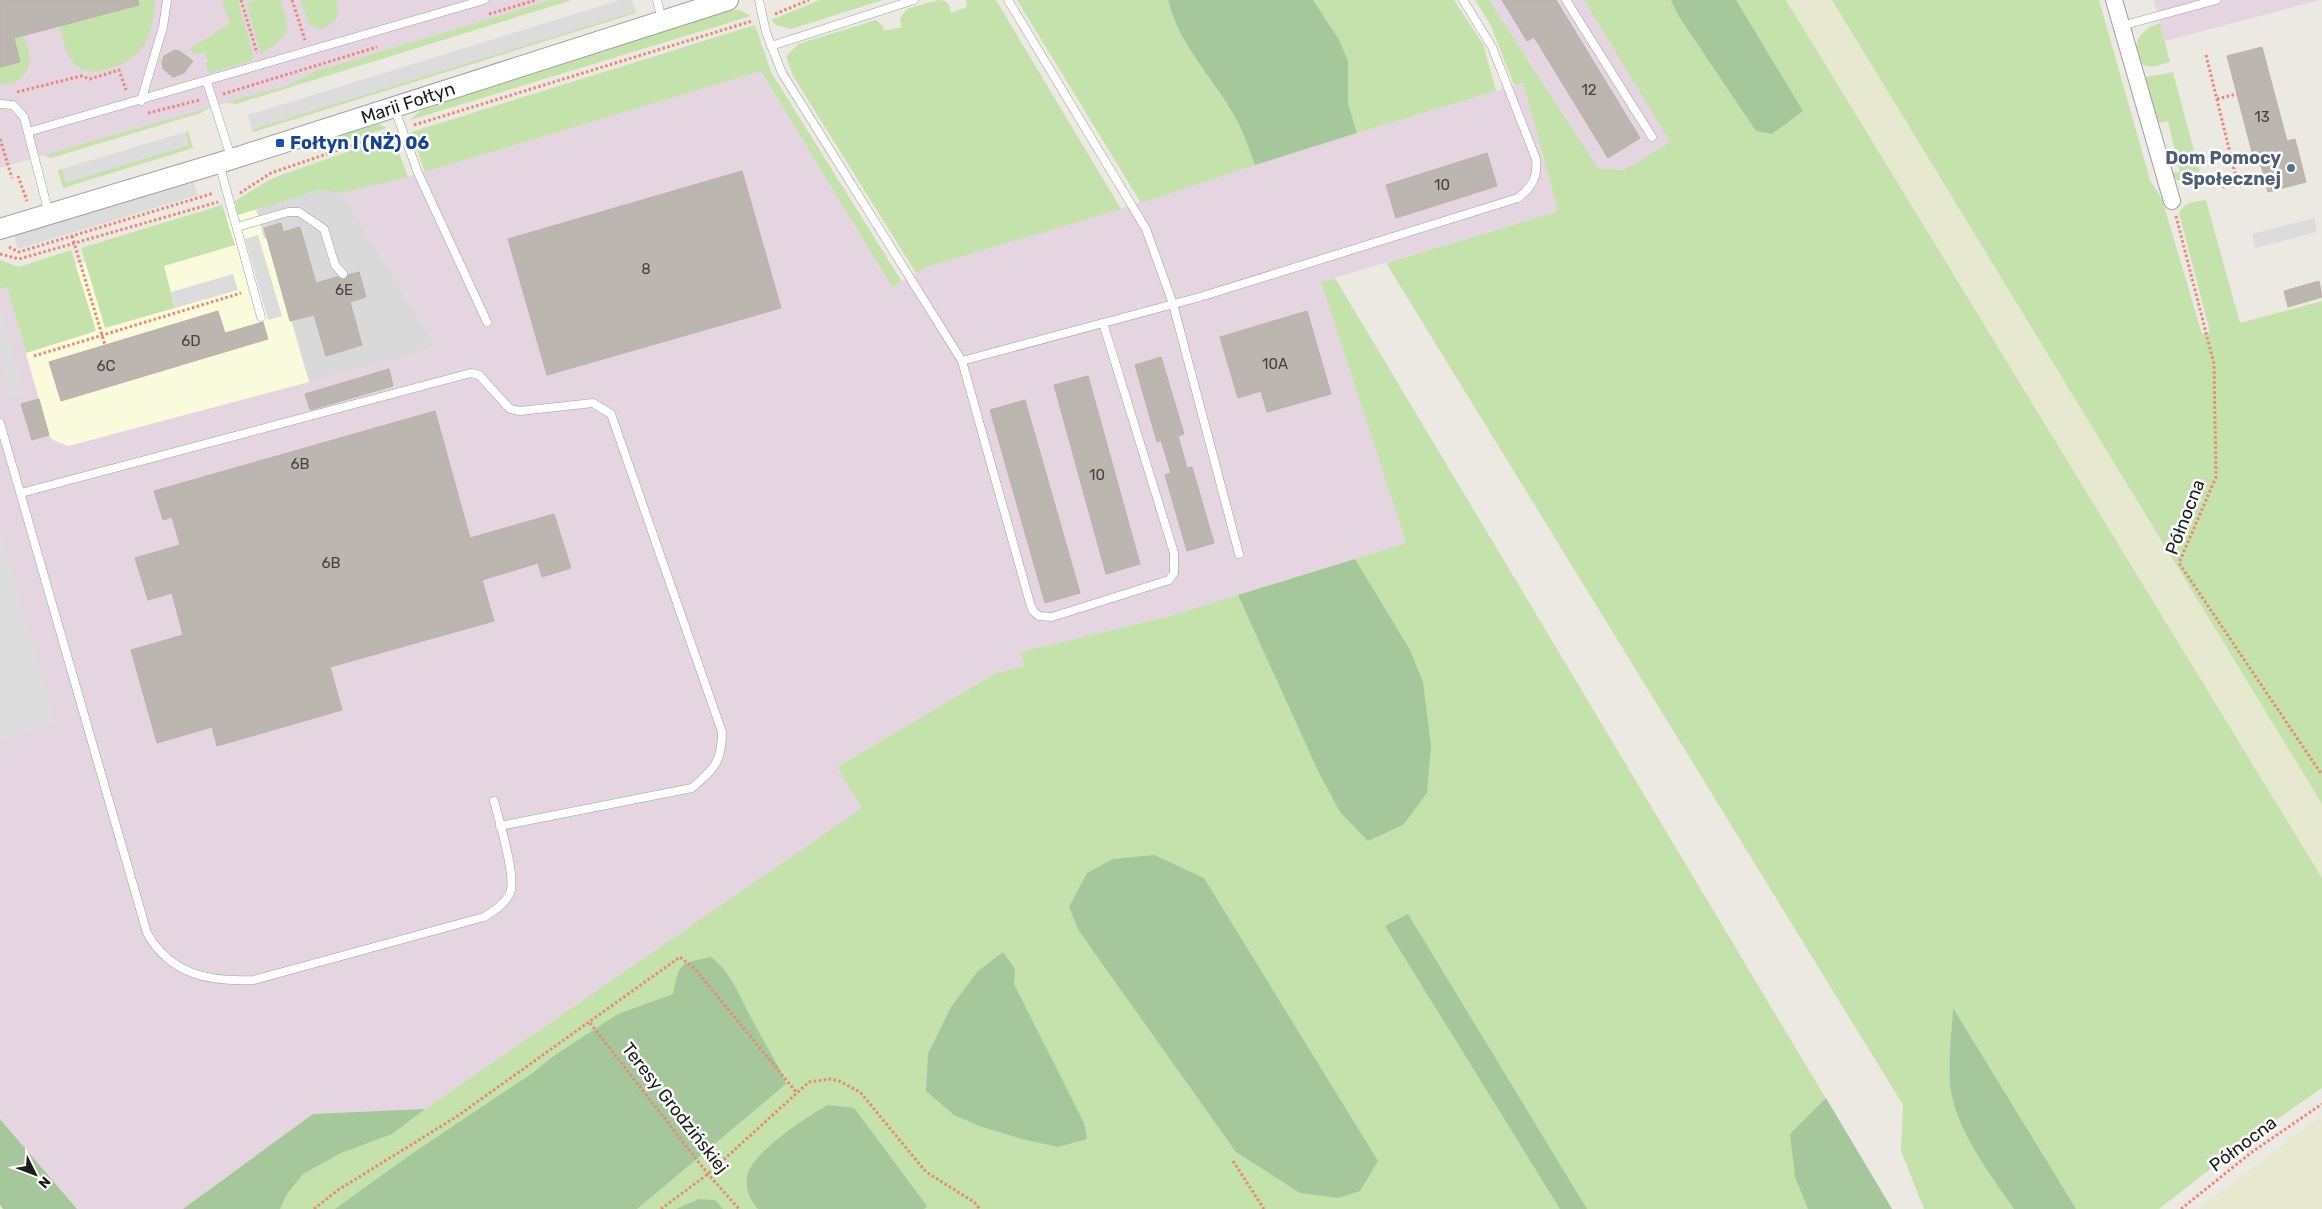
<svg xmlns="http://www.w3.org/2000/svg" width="2322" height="1209" viewBox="0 0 2322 1209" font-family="Rubik,sans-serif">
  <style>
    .residential { fill: #dad9d9 }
    .industrial { fill: #e5d5e1 }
    .education { fill: #fafbdd }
    .farmland { fill: #e6e9cf }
    .grass { fill: #c5e2ad }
    .forest { fill: #a6c79c }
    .parking { fill: #dcdcdc }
    .building { fill: #bcb6b0; stroke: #bcb1a7 }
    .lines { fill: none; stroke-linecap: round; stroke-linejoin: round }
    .service-casing { stroke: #a0a0a0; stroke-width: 9 }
    .minor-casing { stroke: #a0a0a0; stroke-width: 18 }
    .tertiary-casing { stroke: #a0a0a0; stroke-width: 22 }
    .path { stroke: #ea8776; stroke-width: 3; stroke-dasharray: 2.5 2.5; stroke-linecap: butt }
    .service { stroke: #fff; stroke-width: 8 }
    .minor { stroke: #fff; stroke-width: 16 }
    .tertiary { stroke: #fff; stroke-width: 20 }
    .transit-dot { fill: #1a4fb4; stroke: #fff; stroke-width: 2 }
    .service-dot { fill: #5c6f8a; stroke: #fff; stroke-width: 2 }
    .labels { text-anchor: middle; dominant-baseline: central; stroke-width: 5; stroke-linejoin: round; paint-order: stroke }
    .number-label { font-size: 15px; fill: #444241 }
    .street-label { font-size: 18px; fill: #1c1c1c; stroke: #fff }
    .transit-label { font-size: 18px; font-weight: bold; fill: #164399; stroke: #fff; text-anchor: start }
    .service-label { font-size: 18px; font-weight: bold; fill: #4e5e75; stroke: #fff; text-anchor: end }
  </style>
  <rect width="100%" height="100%" fill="#ece9e3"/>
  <polygon class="residential" points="321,190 342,193 437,347 309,382 267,238 264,239 256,209"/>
  <g class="industrial">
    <polygon points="0,0 551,0 313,72 289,85 0,168"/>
    <polygon points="1489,0 1584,0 1670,142 1625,170 1598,168"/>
    <polygon points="2154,0 2320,0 2165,41"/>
    <polygon points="761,71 892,287 927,267 1132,205 1281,156 1523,83 1558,211 1321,282 1406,543 1166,617 1020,652 1024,666 996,673 837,767 863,808 425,1109 313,1114 183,1209 77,1209 0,1119 0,289 7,286 49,435 68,446 437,347 342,193 425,172"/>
  </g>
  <polygon class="education" points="256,209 264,238 267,238 309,382 68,446 53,440 49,435 7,286"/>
  <g class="farmland">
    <polygon points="1786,0 1832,0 2322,804 2322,878"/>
    <polygon points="2319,1117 2322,1121 2322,1209 2198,1209"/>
  </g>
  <g class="grass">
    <path d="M131,0H155C153,38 143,61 104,70C92,73 81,72 73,62C65,53 63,38 59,26L133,7Z"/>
    <polygon points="222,0 238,0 254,58 250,61 209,73 205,63 208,62 205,52 193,55 190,49 230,23"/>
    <path d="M258,0H281C291,35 290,34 261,54L246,3Z"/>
    <path d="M300,0H336C341,14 338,21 324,29L310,26Z"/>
    <polygon points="551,0 572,0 236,104 227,102 289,85 313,72"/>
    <polygon points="820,0 883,0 791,29 776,25 771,20"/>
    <path d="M938,0C948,0 949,4 951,13L967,7L966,0H996L1121,209L927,267L916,273L793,76L786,56L798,44L876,20L883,26L884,31L902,27L900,18L907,9Z"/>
    <path d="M1017,0H1168C1179,46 1213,79 1236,119C1244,133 1249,150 1255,165L1141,203Z"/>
    <polygon points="1313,0 1454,0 1483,44 1496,91 1357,133 1348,103 1338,38"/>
    <polygon points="1475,0 1489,0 1598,168 1624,170 1670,142 1584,0 1786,0 2322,878 2322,1088 2246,1141 2159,1209 1924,1209 1901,1151 1903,1105 1386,263 1558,211 1523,83 1514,85 1491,26"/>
    <path d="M1832,0H2099L2150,180L2162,199L2202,334L2210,332L2179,213C2185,202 2194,202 2206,200L2240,323L2322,301V804Z"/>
    <polygon points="731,10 740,10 751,16 410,120 425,107"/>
    <polygon points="636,11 636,13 253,132 252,129"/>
    <path d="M2160,23L2170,62L2152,67L2136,63C2133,43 2140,29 2160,23Z"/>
    <polygon points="755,25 771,72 902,282 892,287 761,71 425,172 411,132"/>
    <path d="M23,36C26,43 30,52 30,59C30,74 14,87 0,84V42Z"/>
    <path d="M2173,72L2202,181C2188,183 2178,185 2170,172L2180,173L2168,121L2154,124L2141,78Z"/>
    <polygon points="211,107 201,113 51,158 44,155"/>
    <polygon points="379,124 387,128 334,145 332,137"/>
    <polygon points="188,131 193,148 63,188 58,170 62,169 66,182 189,145 185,132"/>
    <polygon points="393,136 408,177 342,193 320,190 238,215 235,201 269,180 284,174"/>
    <polygon points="222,205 235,245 164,266 175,308 105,328 81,248"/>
    <polygon points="71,250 96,331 26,353 7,287 0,289 0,260 19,267"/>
    <polygon points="1335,278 1892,1209 183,1209 313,1114 425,1109 862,808 837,767 996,673 1024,666 1020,652 1166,617 1406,543 1321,282"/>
  </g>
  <g class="forest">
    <path d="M1168,0H1313L1338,38L1348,61V103L1357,133L1255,165C1249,150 1244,133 1236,119C1214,79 1179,46 1168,0Z"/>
    <polygon points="1671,0 1736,0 1803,111 1772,134 1756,131 1678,15"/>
    <polygon points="1355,559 1410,650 1423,682 1431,746 1427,793 1403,825 1368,841 1340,812 1319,773 1238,595"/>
    <polygon points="1154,855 1204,878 1378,1161 1360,1191 1338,1198 1300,1193 1236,1152 1079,931 1069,907 1087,873 1113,859"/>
    <polygon points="1408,914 1587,1209 1560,1209 1385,926"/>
    <polygon points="1003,952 1015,969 1014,984 1084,1123 1087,1139 1058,1147 1022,1139 982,1127 954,1115 926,1091 928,1054 951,1007 978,971"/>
    <path d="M711,957C734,975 741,1001 755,1025C765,1044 778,1063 786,1084L637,1209H335L413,1153L534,1072L555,1055L618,1014L673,994C680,962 678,964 711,957Z"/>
    <path d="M1953,1008L2076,1209H2014C1990,1174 1954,1127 1950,1084C1948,1059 1952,1032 1953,1008Z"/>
    <polygon points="1826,1098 1892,1209 1808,1209 1795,1177 1790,1134"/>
    <path d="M828,1105L854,1108L927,1206L924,1209H758C750,1200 744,1187 748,1173C756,1150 806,1117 828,1105Z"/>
    <polygon points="425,1109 392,1134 341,1153 303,1174 287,1194 280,1209 183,1209 313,1114"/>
    <polygon points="0,1119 77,1209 3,1209 0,1205"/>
    <polygon points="699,1199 715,1200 723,1209 676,1209"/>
  </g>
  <g class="parking">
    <polygon points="620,0 632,0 636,11 252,129 248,115"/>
    <polygon points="185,132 189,145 66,183 62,169"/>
    <polygon points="193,181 198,195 18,249 14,236"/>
    <polygon points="2314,218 2317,232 2255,248 2252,234"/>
    <polygon points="258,235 282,316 268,320 245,239"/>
    <polygon points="233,274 238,290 175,308 171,292"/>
    <polygon points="0,307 25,393 11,397 0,360"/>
    <polygon points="0,529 56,724 0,740"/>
  </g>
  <g class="building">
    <polygon points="0,0 138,0 139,5 14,38 20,62 0,67"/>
    <polygon points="1502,0 1556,0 1640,138 1608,158 1534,37 1527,41"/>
    <polygon points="2262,47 2287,141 2295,139 2306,182 2268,192 2257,150 2252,152 2227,56"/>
    <polygon points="175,50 181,52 193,61 184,73 173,77 163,69 162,62 164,56"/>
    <polygon points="1487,153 1497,186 1396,218 1386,185"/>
    <polygon points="742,171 781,308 547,375 508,239"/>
    <polygon points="281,223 283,232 300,227 316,283 337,277 345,279 348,275 359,272 366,297 350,302 362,345 326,356 314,315 290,321 264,228"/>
    <polygon points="2319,281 2322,297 2288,307 2284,291"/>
    <polygon points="218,311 225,333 263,322 268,339 61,401 49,362"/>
    <polygon points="1307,311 1331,394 1267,412 1261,391 1238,398 1220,337"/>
    <polygon points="1161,357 1184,434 1178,436 1187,468 1192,467 1214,543 1187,551 1165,475 1171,473 1161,440 1157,442 1135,365"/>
    <polygon points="389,369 393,386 310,410 305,394"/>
    <polygon points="1088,376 1140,564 1106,574 1054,385"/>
    <polygon points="39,399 49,435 32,440 21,404"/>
    <polygon points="1025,400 1080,593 1045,603 990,410"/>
    <polygon points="435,411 470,538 554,514 571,568 542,577 538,563 482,580 494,621 330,667 342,710 217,746 212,727 157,743 131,650 183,635 172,593 148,600 135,558 180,545 172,517 163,520 154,491"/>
  </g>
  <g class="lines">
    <defs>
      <g id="service">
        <polyline points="657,0 662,20"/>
        <path d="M759,0L766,32L782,73L962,361L1200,297L1518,198C1532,187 1538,177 1536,159L1492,47L1463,0"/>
        <polyline points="1008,0 1146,229 1173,304 1239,554"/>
        <polyline points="1566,0 1652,137"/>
        <polyline points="2121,26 2216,0"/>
        <polyline points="771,46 914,0"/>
        <polyline points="207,82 231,157"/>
        <polyline points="141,101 163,27 167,0"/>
        <polyline points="0,104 13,105 24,117 49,214"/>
        <polyline points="394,107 418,173 487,322"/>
        <polyline points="28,132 484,0"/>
        <polyline points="219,163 261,317"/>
        <polyline points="237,227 288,212 299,212 324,229 335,265 343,274"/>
        <polyline points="962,361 1030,603 1033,611 1039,616 1052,617 1169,580 1174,573 1174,553 1103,323"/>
        <path d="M0,423L147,933C171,975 209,982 254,980L484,917C494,911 505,904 510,893C517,878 499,820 494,801"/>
        <path d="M21,493L471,373L479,375L510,409L520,411L593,403L611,414L722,732C722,762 714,769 692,788L500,826"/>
      </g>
      <polyline id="minor" points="2114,0 2172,201"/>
      <polyline id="tertiary" points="0,229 232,159 728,0"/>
    </defs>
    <use href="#service" class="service-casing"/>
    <use href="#minor" class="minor-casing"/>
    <use href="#tertiary" class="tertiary-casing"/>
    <g class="path">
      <polyline points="241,0 257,53"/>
      <polyline points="292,0 305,40"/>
      <polyline points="489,14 536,0"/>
      <polyline points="775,14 809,0"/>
      <polyline points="2206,55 2235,173 2223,188"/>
      <polyline points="17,92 81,76 90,79 119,70 126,90"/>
      <polyline points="223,94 377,47"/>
      <polyline points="2217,99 2237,94"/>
      <polyline points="148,113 200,100"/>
      <polyline points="414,125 752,21"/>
      <polyline points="0,139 12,178"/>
      <polyline points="18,176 27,201"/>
      <polyline points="240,193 271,173 391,132"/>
      <polyline points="2176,216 2214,364 2216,477 2179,563 2322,775"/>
      <polyline points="72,236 105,345"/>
      <polyline points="9,247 19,252 214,193"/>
      <polyline points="0,254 19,259 218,202"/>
      <polyline points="34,356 241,293"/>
      <polyline points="590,1023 708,1174 739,1209"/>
      <polyline points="1233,1161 1264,1209"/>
      <polyline points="314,1209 338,1190 456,1117 680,957 695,969 797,1093"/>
      <polyline points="661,1209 708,1174 809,1082 830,1079 839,1081 860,1092 926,1172 974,1202 980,1209"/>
      <polyline points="2181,1209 2252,1152 2322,1104"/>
    </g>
    <use href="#service" class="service"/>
    <use href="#minor" class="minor"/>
    <use href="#tertiary" class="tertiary"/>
  </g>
  <rect class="transit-dot" x="275" y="138" width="10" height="10" rx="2.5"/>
  <circle class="service-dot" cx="2291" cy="168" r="5"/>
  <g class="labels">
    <g class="number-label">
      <text x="1589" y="90">12</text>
      <text x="2262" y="117">13</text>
      <text x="1442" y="185">10</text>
      <text x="646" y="269">8</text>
      <text x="344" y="290">6E</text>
      <text x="191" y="341">6D</text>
      <text x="1275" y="364">10A</text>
      <text x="106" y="366">6C</text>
      <text x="300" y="464">6B</text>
      <text x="1097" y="475">10</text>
      <text x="331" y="563">6B</text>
    </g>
    <g class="street-label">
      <text transform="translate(408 103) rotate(-18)">Marii Fołtyn</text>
      <text transform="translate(2185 517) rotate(-69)">Północna</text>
      <text transform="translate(675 1108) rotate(52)">Teresy Grodzińskiej</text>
      <text transform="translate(2243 1144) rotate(-37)">Północna</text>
    </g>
    <g class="transit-label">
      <text x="290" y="143">Fołtyn I (NŻ) 06</text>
    </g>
    <g class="service-label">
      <text x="2281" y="158">Dom Pomocy<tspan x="2281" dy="21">Społecznej</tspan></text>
    </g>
  </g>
  <g transform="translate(35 1174) rotate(132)" stroke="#ffffff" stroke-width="4" paint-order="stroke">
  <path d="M0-4L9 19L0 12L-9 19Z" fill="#1c1c1c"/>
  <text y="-8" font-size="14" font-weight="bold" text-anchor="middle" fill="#1c1c1c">N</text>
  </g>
</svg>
